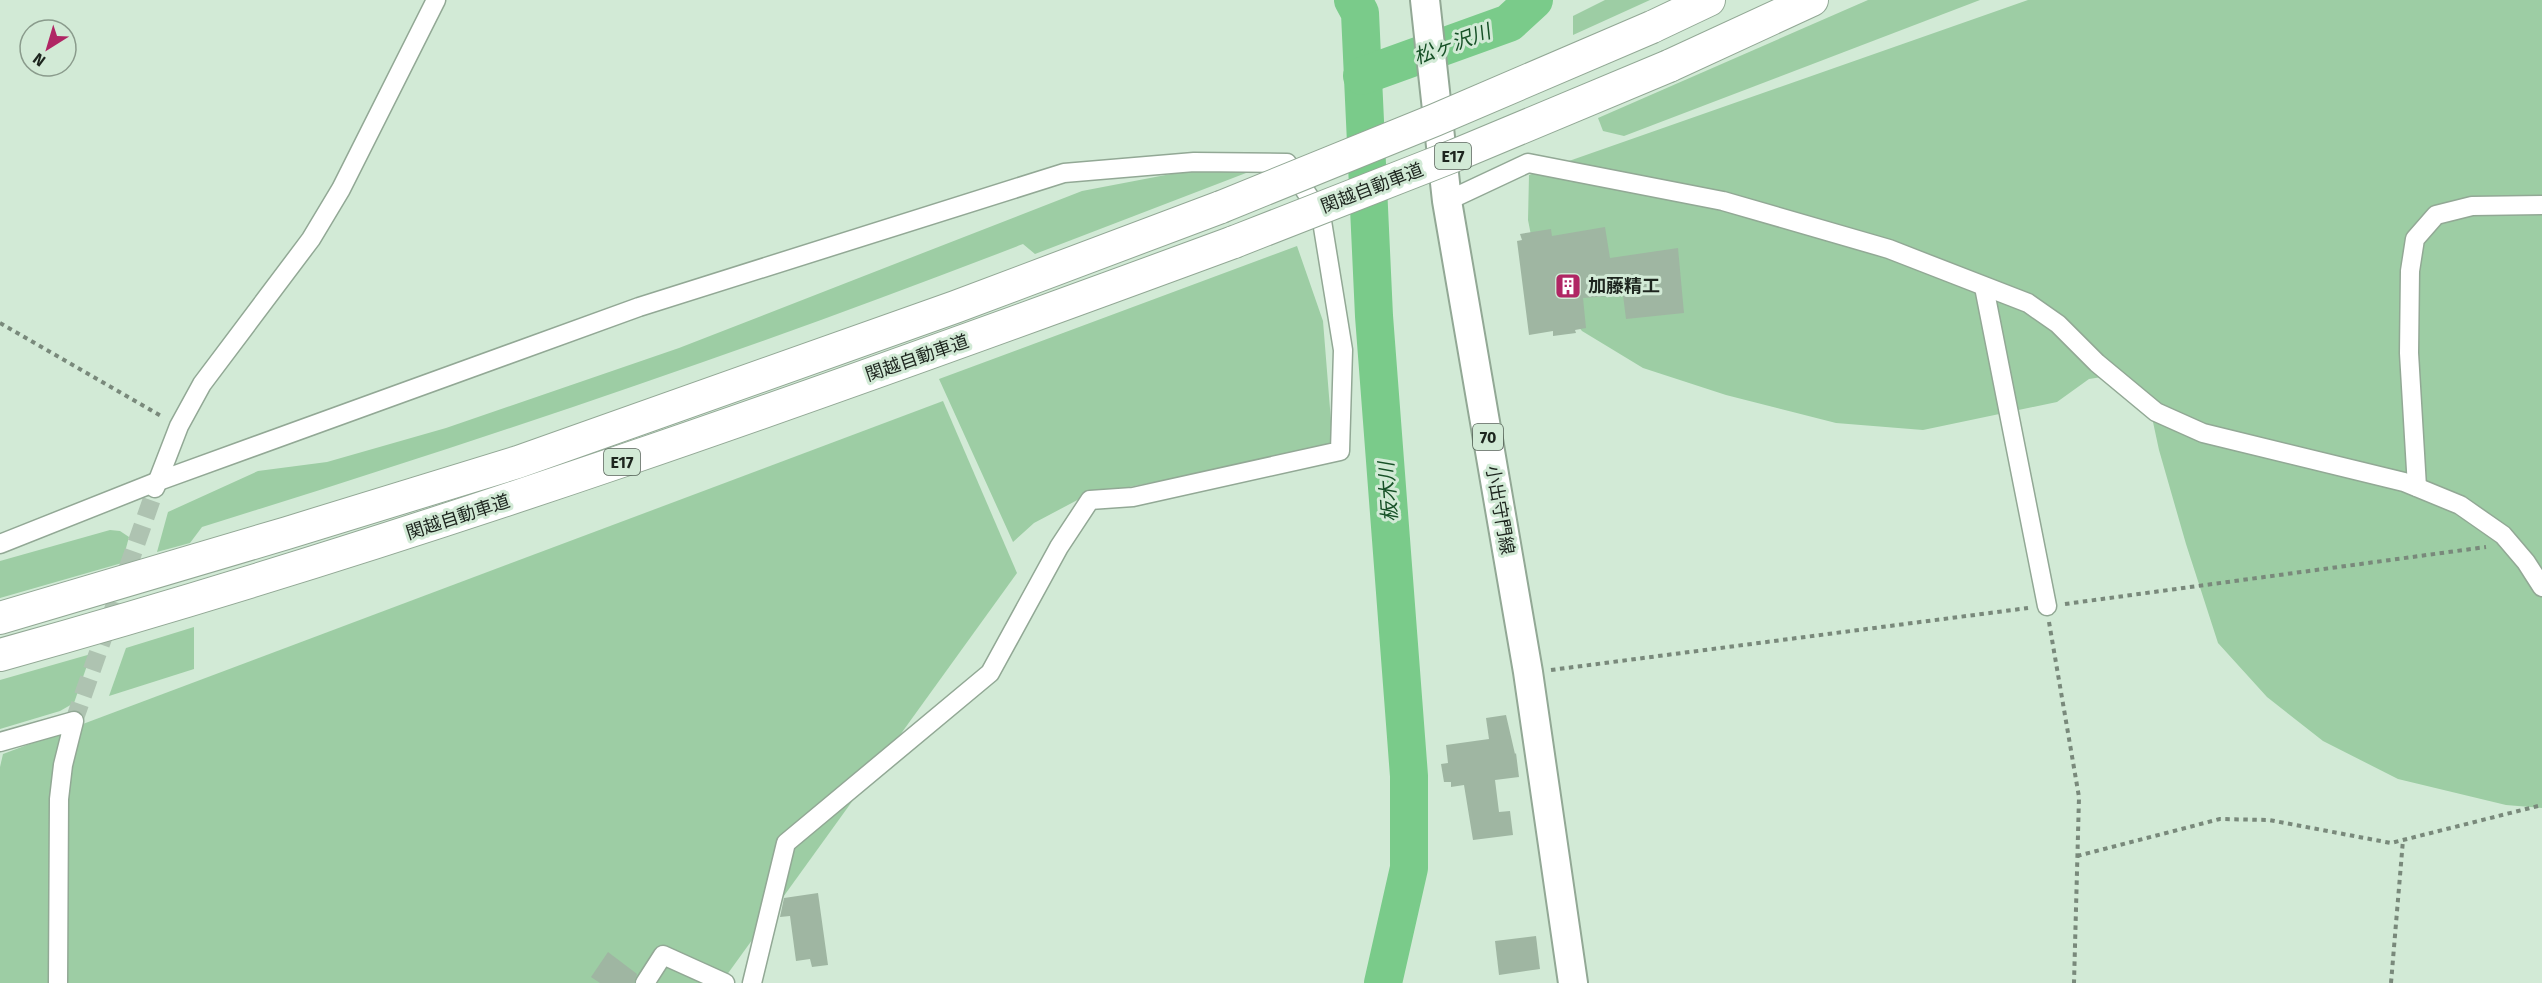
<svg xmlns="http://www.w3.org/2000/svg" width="2542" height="983" viewBox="0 0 2542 983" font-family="'Fira Sans','Noto Sans JP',sans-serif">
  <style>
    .green { fill: #9dcda4 }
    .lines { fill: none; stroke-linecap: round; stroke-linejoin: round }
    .river { stroke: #7acb8a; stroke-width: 38 }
    .building { fill: #9fb6a2 }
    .minor-tunnel { stroke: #aec3b1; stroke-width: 18; stroke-dasharray: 18 9; stroke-linecap: butt }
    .minor-casing { stroke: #92a895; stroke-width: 21 }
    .primary-casing { stroke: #92a895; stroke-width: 32 }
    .motorway-casing { stroke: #92a895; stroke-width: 34 }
    .path { stroke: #79897b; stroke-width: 4; stroke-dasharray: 4.5 4.5; stroke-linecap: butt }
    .minor { stroke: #fff; stroke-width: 18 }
    .primary { stroke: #fff; stroke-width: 28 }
    .motorway { stroke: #fff; stroke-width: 32 }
    .motorway-bridge-casing { stroke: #92a895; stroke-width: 34; stroke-linecap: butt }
    .motorway-bridge { stroke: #fff; stroke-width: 32 }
    .labels { text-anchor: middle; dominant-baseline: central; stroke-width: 6; stroke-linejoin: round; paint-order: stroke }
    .shield { fill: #d2ead6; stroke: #536055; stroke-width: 1.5 }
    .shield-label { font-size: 16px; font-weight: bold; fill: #1d251e }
    .street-label { font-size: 18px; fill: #1d251e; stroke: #d2ead6 }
    .poi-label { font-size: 18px; font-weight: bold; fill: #1d251e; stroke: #d2ead6; text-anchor: start }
    .water-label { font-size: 20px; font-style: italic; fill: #165026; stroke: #d2ead6 }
  </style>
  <rect width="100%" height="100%" fill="#d2ead6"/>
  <g class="green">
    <polygon points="1605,0 1650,0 1573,35 1573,16"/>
    <polygon points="1868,0 1980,0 1624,136 1603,131 1598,118"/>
    <polygon points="2028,0 2542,0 2542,808 2506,805 2398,779 2323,741 2267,697 2218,643 2186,544 2159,450 2150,408 2115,375 2089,379 2057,402 1923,430 1836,423 1726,395 1643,368 1582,331 1540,281 1528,220 1529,175"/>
    <path d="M1218,165L1238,167L1246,173L1035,254L1023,244C753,349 478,441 202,527L190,543L157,552L168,512L258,471L327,462L446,428L679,348L1082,191Z"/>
    <polygon points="1297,246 1323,321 1333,446 1085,496 1034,523 1013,542 939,379"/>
    <polygon points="943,401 1017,573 721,983 0,983 0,767 3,754"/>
    <polygon points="110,530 120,531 129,537 122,563 0,598 0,561"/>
    <polygon points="194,627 194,669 109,696 126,648"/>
    <polygon points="91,654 74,703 60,711 0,729 0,680"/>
  </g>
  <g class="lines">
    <g class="river">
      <polyline points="1353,0 1360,13 1374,316 1409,776 1409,868 1383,983"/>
      <polyline points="1362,76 1509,23 1534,0"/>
    </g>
  </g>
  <g class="building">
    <polygon points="1605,227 1610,258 1678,248 1684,313 1626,319 1623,295 1583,298 1586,328 1575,330 1576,333 1553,336 1553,331 1529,335 1517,241 1522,240 1520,234 1551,229 1552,236"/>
    <polygon points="1506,715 1515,754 1516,753 1519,777 1495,780 1499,812 1510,811 1513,835 1473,840 1464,785 1451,787 1451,782 1444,782 1441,764 1448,763 1446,745 1489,739 1486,718"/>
    <polygon points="818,893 828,965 812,967 810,959 796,961 790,916 780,917 784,898"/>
    <polygon points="1536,936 1540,969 1499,975 1495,941"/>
    <polygon points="608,952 637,974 634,983 600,983 591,977"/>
  </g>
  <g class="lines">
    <polyline class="minor-tunnel" points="74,721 154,493"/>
    <defs>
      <g id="minor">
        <polyline points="1447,201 1528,163 1723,201 1889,249 2028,303 2058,324 2097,363 2156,412 2203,433 2404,482 2460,505 2503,535 2526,562 2542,587"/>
        <polyline points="1984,287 2047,606"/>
        <polyline points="2417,487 2409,353 2410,271 2415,239 2436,215 2472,206 2542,205"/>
        <polyline points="155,488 179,426 202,384 311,239 341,189 436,0"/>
        <polyline points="0,544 156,482 639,307 1064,173 1194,162 1287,163 1321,215 1343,350 1340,451 1133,497 1090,500 1059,547 990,673 786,843 752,983"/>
        <polyline points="0,742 74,721 63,765 59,799 58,983"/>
        <polyline points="645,983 663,955 725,983"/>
      </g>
      <polyline id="primary" points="1425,0 1447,201 1528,672 1573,983"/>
      <g id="motorway">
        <polyline points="1652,27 1709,0"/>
        <polyline points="1669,66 1812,0"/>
        <polyline points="0,618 287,533 518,462 955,307 1221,207"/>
        <path d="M0,655C418,539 827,392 1234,242"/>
      </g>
    </defs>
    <use href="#minor" class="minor-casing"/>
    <use href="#primary" class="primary-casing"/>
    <use href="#motorway" class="motorway-casing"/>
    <g class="path">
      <polyline points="0,323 163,417"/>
      <polyline points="2065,604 2486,547"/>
      <polyline points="2049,622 2079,797 2074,983"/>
      <polyline points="1551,670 2028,608"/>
      <polyline points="2077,856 2220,819 2269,820 2391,843 2542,805"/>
      <polyline points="2391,983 2403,840"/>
    </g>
    <use href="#minor" class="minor"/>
    <use href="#primary" class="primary"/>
    <use href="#motorway" class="motorway"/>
    <defs>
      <g id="motorway-bridge">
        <polyline points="1221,207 1435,120 1652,27"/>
        <polyline points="1234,242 1456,155 1669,66"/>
      </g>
    </defs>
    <use href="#motorway-bridge" class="motorway-bridge-casing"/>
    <use href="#motorway-bridge" class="motorway-bridge"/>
  </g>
  <defs>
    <symbol id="building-square" viewBox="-11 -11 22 22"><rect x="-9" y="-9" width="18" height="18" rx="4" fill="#b02664" stroke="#d2ead6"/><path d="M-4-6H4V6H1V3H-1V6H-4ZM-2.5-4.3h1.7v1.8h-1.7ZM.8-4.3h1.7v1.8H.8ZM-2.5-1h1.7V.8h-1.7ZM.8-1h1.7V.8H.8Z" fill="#fff"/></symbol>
  </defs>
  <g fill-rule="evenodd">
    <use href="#building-square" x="1553" y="271" width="30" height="30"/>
  </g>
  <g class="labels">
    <g class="shield">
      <rect x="1435" y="143" width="36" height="26" rx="4.5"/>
      <rect x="1473" y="424" width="30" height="26" rx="4.5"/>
      <rect x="604" y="449" width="36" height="26" rx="4.5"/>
    </g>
    <g class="shield-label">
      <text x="1453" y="156">E17</text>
      <text x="1488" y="437">70</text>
      <text x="622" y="462">E17</text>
    </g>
    <g class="street-label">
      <text transform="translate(1372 188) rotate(-21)">関越自動車道</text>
      <text transform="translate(917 358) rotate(-19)">関越自動車道</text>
      <text transform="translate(1500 510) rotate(80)">小出守門線</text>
      <text transform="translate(458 517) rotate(-18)">関越自動車道</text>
    </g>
    <g class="poi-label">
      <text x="1588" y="286">加藤精工</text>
    </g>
    <g class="water-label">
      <text transform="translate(1452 44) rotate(-20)">松ヶ沢川</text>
      <text transform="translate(1388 492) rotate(-94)">板木川</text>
    </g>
  </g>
  <g transform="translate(48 48) rotate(217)"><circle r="28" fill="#d2ead6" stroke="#8a9b8c" stroke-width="1.5"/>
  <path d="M0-4.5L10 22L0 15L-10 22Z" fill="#b02664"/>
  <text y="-9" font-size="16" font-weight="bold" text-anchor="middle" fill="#1d251e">N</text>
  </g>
</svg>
